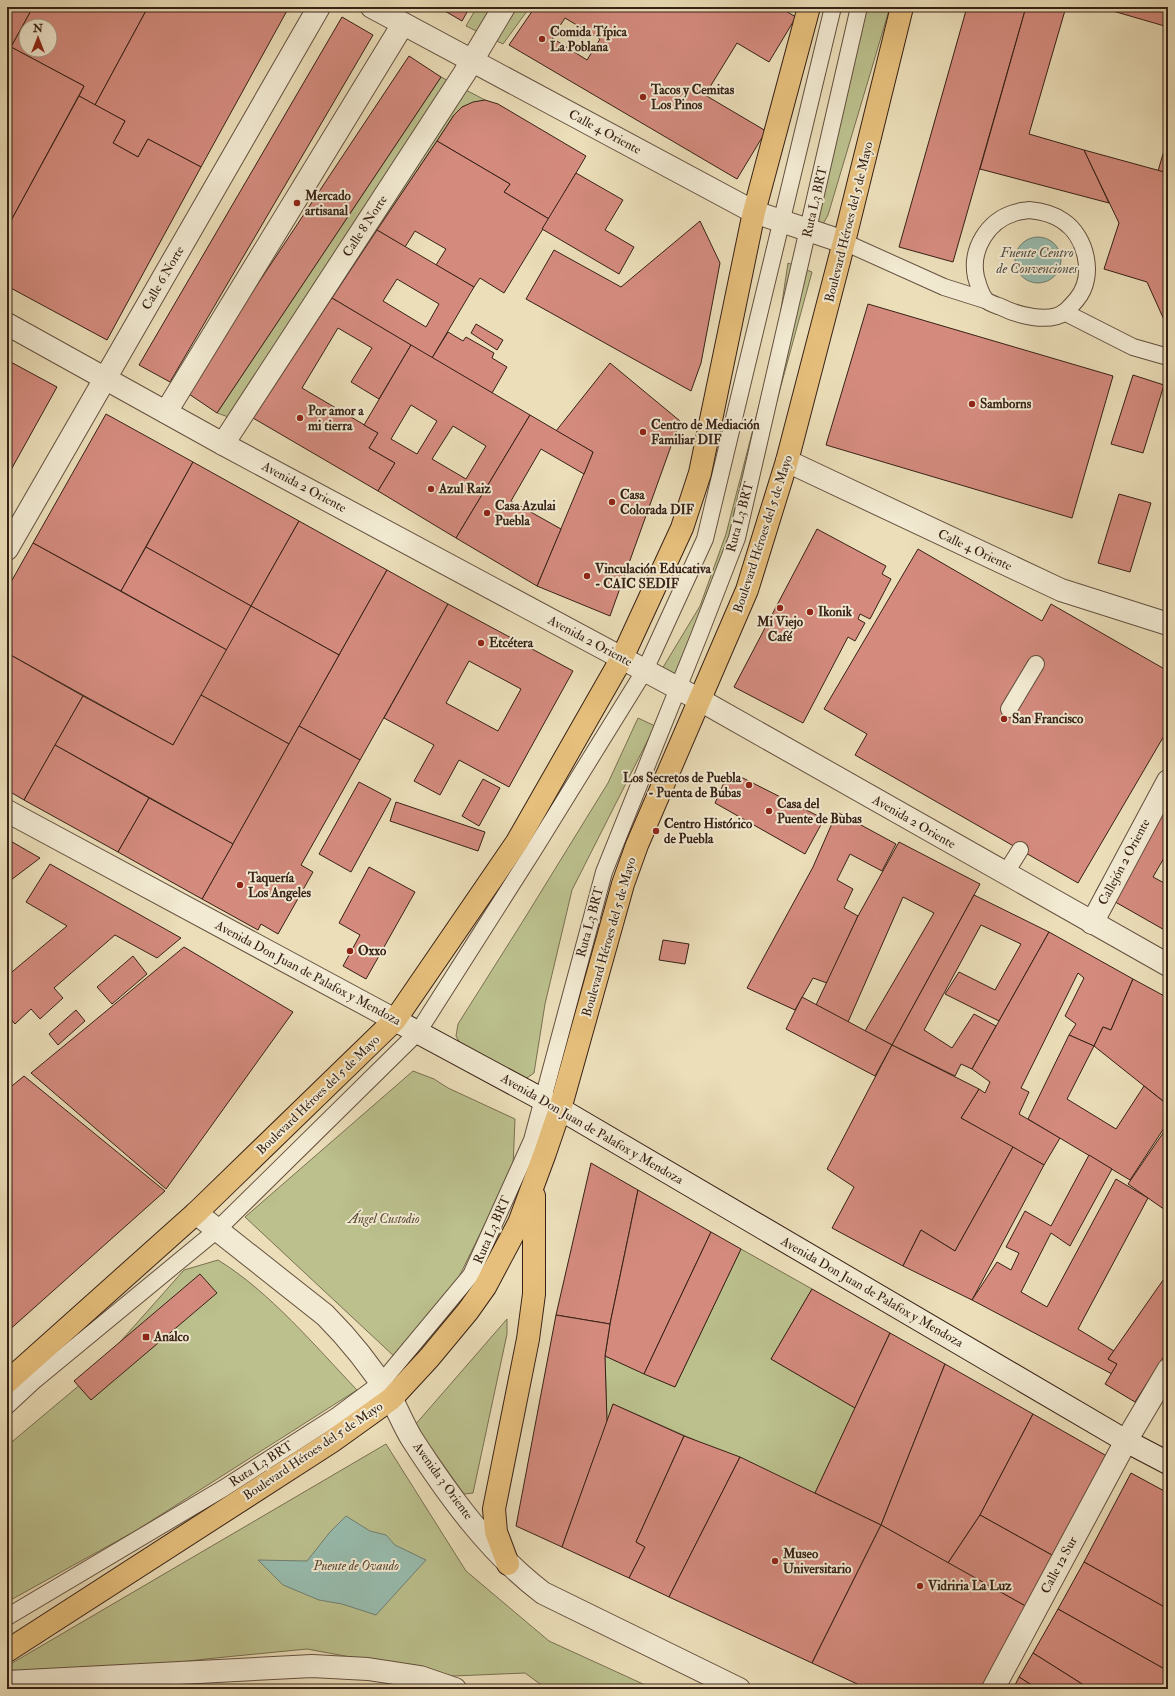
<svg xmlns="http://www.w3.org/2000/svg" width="1175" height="1696" viewBox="0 0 1175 1696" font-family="'IM FELL Double Pica',serif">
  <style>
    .green { fill: #bbc08d; stroke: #797052 }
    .water { fill: #98bcae; stroke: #717e71 }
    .building { fill: #d48b7e; stroke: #372116; fill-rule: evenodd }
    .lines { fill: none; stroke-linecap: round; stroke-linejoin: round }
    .service-casing { stroke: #64503f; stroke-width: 18 }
    .pedestrian-casing { stroke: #64503f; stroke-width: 24 }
    .minor-casing { stroke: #64503f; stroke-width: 24 }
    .secondary-casing { stroke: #372116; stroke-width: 24 }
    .primary-casing { stroke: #372116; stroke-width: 24 }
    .service { stroke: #f2ead2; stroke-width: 16 }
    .pedestrian { stroke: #f2ead2; stroke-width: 22 }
    .minor { stroke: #f2ead2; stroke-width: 22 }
    .secondary { stroke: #f2ead2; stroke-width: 22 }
    .primary { stroke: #e6bf7c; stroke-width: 22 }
    .poi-dot { fill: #8f2418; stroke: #f2ead2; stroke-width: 1.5 }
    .labels { text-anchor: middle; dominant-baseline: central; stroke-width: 4; stroke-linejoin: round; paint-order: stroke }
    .poi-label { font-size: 13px; font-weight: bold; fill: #372116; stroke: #f2ead2; text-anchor: start }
    .street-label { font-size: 13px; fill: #372116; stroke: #f2ead2 }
    .park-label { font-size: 13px; font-style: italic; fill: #584934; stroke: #f2ead2 }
    .water-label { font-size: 14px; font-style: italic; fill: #545044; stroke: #f2ead2 }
  </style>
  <rect width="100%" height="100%" fill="#ebdeb9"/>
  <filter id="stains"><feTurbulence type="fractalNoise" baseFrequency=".005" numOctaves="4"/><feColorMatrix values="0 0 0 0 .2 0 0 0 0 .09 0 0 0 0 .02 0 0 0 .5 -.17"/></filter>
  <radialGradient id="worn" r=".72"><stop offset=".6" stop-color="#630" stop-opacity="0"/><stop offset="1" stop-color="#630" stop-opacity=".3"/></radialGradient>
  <g class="green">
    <polygon points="477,7 530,7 503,44 466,26"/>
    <polygon points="860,7 890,7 828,215 823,224 807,218"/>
    <polygon points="441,77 485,100 462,107 454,115 253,418 237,420 217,413"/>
    <polygon points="788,263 812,272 755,481 679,675 662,669 700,606 726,534 777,336"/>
    <polygon points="638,718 655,726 572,890 545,1004 534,1073 524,1080 462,1047 456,1036 458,1024 523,921 608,783"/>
    <polygon points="413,1071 434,1079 448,1088 515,1119 513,1167 450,1295 397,1359 245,1217"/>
    <polygon points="741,1249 812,1289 771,1359 855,1408 815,1493 613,1404 607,1422 605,1356 675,1387"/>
    <path d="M218,1260C270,1292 315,1346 357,1390L137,1530L7,1602V1446L88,1378L184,1270Z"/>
    <polygon points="507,1319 507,1334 473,1493 464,1494 415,1425"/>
    <polygon points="386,1444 466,1571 549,1641 654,1689 547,1689 525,1673 453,1676 307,1649 215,1658 60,1676 7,1675 7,1666"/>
  </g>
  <g class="water">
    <circle cx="1038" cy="260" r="23"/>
    <polygon points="346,1516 370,1531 386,1535 395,1545 426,1560 376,1615 342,1604 319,1600 283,1585 258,1560 307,1561 330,1532"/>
  </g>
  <g class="building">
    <polygon points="7,7 33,7 11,47 7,45"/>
    <path d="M33,7H148L95,105L79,96L84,86L11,47ZM26,26H50V50H26Z"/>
    <polygon points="148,7 289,7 201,167 148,139 138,157 113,143 125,121 95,105"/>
    <polygon points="438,7 470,7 462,21"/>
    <path d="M535,7H779L796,17L769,62L737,43L705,95L766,131L737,179L509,45ZM565,18L600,39L587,60L552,38Z"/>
    <polygon points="967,7 1026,7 953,262 899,247"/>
    <polygon points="1026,7 1066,7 1029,134 1084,150 1109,203 980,169"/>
    <polygon points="1099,7 1168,7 1168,27"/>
    <polygon points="342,17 373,35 170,382 139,365"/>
    <polygon points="7,45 11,47 7,55"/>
    <polygon points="11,47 84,86 7,228 7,55"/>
    <polygon points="409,56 441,77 217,413 186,392"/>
    <polygon points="79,96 125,121 113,143 138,157 148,139 201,167 107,340 7,286 7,228"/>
    <polygon points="485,100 498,104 586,156 549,219 504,192 510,184 437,141 454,115 462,107 473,102"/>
    <polygon points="1168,137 1168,173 1158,171"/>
    <polygon points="437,141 510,184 504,192 549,219 504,293 480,278 474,287 436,265 446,249 415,231 405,247 377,230"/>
    <polygon points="1084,150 1168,173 1168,312 1165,322 1147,282 1104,269 1119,223"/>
    <polygon points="576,173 623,200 605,230 634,247 619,274 542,229"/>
    <polygon points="700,221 720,263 701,363 691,391 526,299 554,250 621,287"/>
    <path d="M377,230L474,287L432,358L332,298ZM397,279L439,304L426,327L383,301Z"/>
    <polygon points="332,298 411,345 379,399 351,382 372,348 338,328 302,388 378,433 369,448 395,463 378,491 253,418"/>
    <polygon points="868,304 1113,376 1072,518 826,445"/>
    <polygon points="476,324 503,340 497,350 471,333"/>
    <polygon points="448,332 463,341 466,337 494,353 492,358 507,367 492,393 432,358"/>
    <path d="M411,345L530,415L456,538L378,491L395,463L369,448L378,433L364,425ZM411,405L437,421L417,454L391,439ZM453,426L486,446L466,479L432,459Z"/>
    <polygon points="7,360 57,387 7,477"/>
    <polygon points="610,363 680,421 610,616 537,586 593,452 556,431"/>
    <polygon points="1133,375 1164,385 1143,453 1111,444"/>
    <polygon points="106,414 193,462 121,591 33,543"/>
    <polygon points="530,415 593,452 584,474 541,449 511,501 561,529 537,586 456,538"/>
    <polygon points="193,462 299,521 251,606 146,547"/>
    <polygon points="1168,475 1168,492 1163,490"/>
    <polygon points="1119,494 1151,503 1130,572 1098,563"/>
    <polygon points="299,521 387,570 339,655 251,606"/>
    <polygon points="817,529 886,566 882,574 891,579 870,619 860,614 858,619 865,623 855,641 848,637 803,723 734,687"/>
    <polygon points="33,543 227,650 173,745 7,653 7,589"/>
    <polygon points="146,547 251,606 227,650 121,591"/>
    <polygon points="918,549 1042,621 1051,604 1168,671 1168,729 1078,883 855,755 867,734 824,709"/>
    <polygon points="387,570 448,604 360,760 299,726"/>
    <path d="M448,604L573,671L509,787L459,760L440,795L414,781L434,745L384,718ZM469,661L521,689L498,731L446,703Z"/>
    <polygon points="251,606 339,655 289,744 201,695"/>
    <polygon points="7,653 83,696 24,800 7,790"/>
    <polygon points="201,695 289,744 233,844 55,745 83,696 173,745"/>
    <polygon points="299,726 360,760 301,865 313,872 278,934 261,924 258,930 202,899"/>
    <polygon points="55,745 149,798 118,852 24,800"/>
    <polygon points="1167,767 1168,851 1153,877 1168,885 1168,932 1096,891"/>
    <polygon points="729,771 824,819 805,854 715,803"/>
    <polygon points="483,779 500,788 479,826 462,816"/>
    <polygon points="359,782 391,799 351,872 319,854"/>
    <polygon points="149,798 233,844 202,899 118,852"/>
    <polygon points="396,802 485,832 478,851 390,821"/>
    <polygon points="837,812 896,844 882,871 850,854 837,880 853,889 844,908 858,916 827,983 813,978 795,1010 747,988 813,867"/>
    <polygon points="7,839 40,858 7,883"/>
    <polygon points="899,842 980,884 892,1045 865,1031 934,913 903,897 848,1022 816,1005 858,916"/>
    <polygon points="50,864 181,938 157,958 115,935 54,988 63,998 40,1019 31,1009 15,1024 7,1015 7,976 67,926 26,902"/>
    <polygon points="369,867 415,892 366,979 343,966 360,935 339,923"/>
    <polygon points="974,895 1049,932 999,1021 945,994 959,972 995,990 1021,944 981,925 924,1030 952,1048 974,1014 996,1026 972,1069 961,1064 955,1076 892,1045"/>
    <polygon points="1049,932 1133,979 1111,1030 1103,1027 1094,1046 1069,1035 1076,1024 1065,1016 1084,978 1078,973 1021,1088 1029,1092 1019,1114 1060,1138 1044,1165 961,1118 979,1089 985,1093 990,1082 972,1069"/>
    <polygon points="663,940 689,944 685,964 659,960"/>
    <polygon points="184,947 293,1012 166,1189 31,1073"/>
    <polygon points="133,956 147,974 112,1004 97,987"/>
    <polygon points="1133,979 1168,998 1168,1105 1094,1046 1103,1027 1111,1030"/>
    <polygon points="802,997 892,1045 875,1076 786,1029"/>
    <polygon points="76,1010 85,1021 58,1045 49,1034"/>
    <polygon points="1069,1035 1094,1046 1067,1099 1116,1129 1144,1086 1168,1105 1168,1122 1130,1180 1028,1119"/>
    <polygon points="892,1045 979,1089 961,1118 1013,1147 955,1251 921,1230 903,1266 832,1228 854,1187 827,1169"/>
    <polygon points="24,1076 165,1191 7,1332 7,1090"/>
    <polygon points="1168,1124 1168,1137 1163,1133"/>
    <polygon points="1163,1133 1168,1137 1168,1212 1128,1184"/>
    <polygon points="1013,1147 1044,1165 972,1300 903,1266 921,1230 955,1251"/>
    <polygon points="1089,1155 1112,1169 1070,1246 1051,1233 1021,1292 1047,1307 1116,1179 1148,1198 1078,1329 1114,1351 1108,1359 1117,1364 1112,1374 972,1300 997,1262 1011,1270 1019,1253 1006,1247 1025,1211 1051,1226"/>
    <polygon points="591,1163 638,1190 610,1324 556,1315"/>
    <polygon points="638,1190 711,1232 644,1374 605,1356 610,1324"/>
    <polygon points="711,1232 741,1249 675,1387 644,1374"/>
    <polygon points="1168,1273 1168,1350 1135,1402 1105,1384 1117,1364 1108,1359"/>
    <polygon points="200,1274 217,1293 91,1400 74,1381"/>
    <polygon points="812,1289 890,1333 855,1408 771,1359"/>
    <polygon points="556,1315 610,1324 605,1356 607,1422 562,1547 516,1526"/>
    <polygon points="890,1333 945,1364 881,1525 815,1493"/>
    <polygon points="945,1364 1033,1414 980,1515 948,1563 881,1525"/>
    <polygon points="613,1404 684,1436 636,1542 645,1547 629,1578 562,1547"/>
    <polygon points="1033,1414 1112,1459 1059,1559 980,1515"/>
    <polygon points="684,1436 740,1457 669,1597 629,1578 645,1547 636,1542"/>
    <polygon points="740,1457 881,1525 812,1663 669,1597"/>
    <polygon points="1131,1473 1168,1493 1168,1609 1084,1562"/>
    <polygon points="980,1515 1059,1559 1029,1608 948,1563"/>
    <polygon points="881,1525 1029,1608 983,1689 868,1689 812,1663"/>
    <polygon points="1084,1562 1168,1609 1168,1671 1058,1609"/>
    <polygon points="1058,1609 1168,1671 1168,1689 1090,1689 1033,1653"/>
    <polygon points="1033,1653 1090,1689 1038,1689 1019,1677"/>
    <polygon points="1019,1677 1038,1689 1013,1689"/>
  </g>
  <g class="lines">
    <defs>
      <g id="service">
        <path d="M1029,210C1041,211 1053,214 1063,221C1086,236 1096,276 1077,299C1074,303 1069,308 1065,312C1049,324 1017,315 1001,307C996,305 988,303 985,299C980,293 978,284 976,277C970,249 988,221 1014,213C1019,211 1024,211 1029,210Z"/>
        <polyline points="844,242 944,287 985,300"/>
        <polyline points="1064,312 1133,347 1168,357"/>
        <polyline points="1009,709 1036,664"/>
        <polyline points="1005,874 1020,850"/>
        <polyline points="7,1406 35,1380 217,1230 418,1032 535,848 645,670 705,539 833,7"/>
        <polyline points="7,1617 224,1488 338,1415 381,1383 471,1275 532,1140 604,872 699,636 737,538 859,7"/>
      </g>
      <g id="pedestrian">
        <polyline points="166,412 403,24"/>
        <polyline points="223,444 464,74 504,7"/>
        <polyline points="1092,923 1168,781"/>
      </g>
      <g id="minor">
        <polyline points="372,7 754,212 844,242"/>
        <polyline points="7,324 223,444 700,700 1168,965"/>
        <polyline points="787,461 1061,590 1168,624"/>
        <polyline points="7,549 319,7"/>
        <polyline points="7,811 395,1020"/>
        <path d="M196,1213L325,1315C350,1340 372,1368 391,1398C398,1411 404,1426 412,1439C448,1495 490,1553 543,1593L739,1689"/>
        <polyline points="7,1682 312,1666 368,1669 420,1677 455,1689"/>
        <polyline points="993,1689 1126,1441 1168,1370"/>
      </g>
      <polyline id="secondary" points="395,1020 560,1109 1126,1441 1168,1463"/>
      <g id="primary">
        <polyline points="7,1382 196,1213 395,1020 517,842 622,658 682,528 700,473 754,212 809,7"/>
        <polyline points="508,1564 496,1532 494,1509 528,1339 534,1294 534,1196"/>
        <polyline points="7,1651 331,1442 391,1399 429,1358 468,1311 485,1287 519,1223 545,1153 560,1109 623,884 637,845 747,590 787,461 844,242 902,7"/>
      </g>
    </defs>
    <use href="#service" class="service-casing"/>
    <use href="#pedestrian" class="pedestrian-casing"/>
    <use href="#minor" class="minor-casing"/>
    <use href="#secondary" class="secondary-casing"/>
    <use href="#primary" class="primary-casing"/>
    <use href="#service" class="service"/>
    <use href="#pedestrian" class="pedestrian"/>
    <use href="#minor" class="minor"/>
    <use href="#secondary" class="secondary"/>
    <use href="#primary" class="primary"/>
  </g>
  <g class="poi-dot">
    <circle cx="542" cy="39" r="4"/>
    <circle cx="643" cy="97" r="4"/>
    <circle cx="297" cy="203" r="4"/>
    <circle cx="972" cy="404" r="4"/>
    <circle cx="300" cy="418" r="4"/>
    <circle cx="643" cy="432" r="4"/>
    <circle cx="431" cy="489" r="4"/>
    <circle cx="612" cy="502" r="4"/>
    <circle cx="487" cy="513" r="4"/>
    <circle cx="587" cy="576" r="4"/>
    <circle cx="780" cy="608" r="4"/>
    <circle cx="810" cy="612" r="4"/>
    <circle cx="481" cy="643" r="4"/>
    <circle cx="1004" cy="719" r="4"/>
    <circle cx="749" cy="785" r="4"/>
    <circle cx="769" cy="811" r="4"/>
    <circle cx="656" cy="831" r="4"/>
    <circle cx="240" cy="885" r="4"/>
    <circle cx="350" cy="951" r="4"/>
    <rect x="142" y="1333" width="8" height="8" rx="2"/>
    <circle cx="775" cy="1561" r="4"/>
    <circle cx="920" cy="1586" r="4"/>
  </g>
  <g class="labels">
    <g class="poi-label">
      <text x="550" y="32">Comida Típica<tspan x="550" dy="15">La Poblana</tspan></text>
      <text x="651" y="90">Tacos y Cemitas<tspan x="651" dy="15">Los Pinos</tspan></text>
      <text x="305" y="196">Mercado<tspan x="305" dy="15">artisanal</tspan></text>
      <text x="980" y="404">Samborns</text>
      <text x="308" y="411">Por amor a<tspan x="308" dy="15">mi tierra</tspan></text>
      <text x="651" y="425">Centro de Mediación<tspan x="651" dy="15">Familiar DIF</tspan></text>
      <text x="439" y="489">Azul Raiz</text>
      <text x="620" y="495">Casa<tspan x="620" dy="15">Colorada DIF</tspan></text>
      <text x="495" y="506">Casa Azulai<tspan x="495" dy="15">Puebla</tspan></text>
      <text x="595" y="569">Vinculación Educativa<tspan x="595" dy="15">- CAIC SEDIF</tspan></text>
      <text x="818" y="612">Ikonik</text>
      <text x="780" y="622" text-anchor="middle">Mi Viejo<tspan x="780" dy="15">Café</tspan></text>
      <text x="489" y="643">Etcétera</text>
      <text x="1012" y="719">San Francisco</text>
      <text x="741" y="778" text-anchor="end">Los Secretos de Puebla<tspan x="741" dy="15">- Puenta de Bubas</tspan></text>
      <text x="777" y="804">Casa del<tspan x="777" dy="15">Puente de Bubas</tspan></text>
      <text x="664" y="824">Centro Histórico<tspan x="664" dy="15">de Puebla</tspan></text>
      <text x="248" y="878">Taquería<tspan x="248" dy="15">Los Angeles</tspan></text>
      <text x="358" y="951">Oxxo</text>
      <text x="154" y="1337">Analco</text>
      <text x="783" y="1554">Museo<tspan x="783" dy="15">Universitario</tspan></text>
      <text x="928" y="1586">Vidriria La Luz</text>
    </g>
    <g class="street-label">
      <text transform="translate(605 132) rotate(28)">Calle 4 Oriente</text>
      <text transform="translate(815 202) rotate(-77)">Ruta L3 BRT</text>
      <text transform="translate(849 222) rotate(-76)">Boulevard Héroes del 5 de Mayo</text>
      <text transform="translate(365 226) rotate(-57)">Calle 8 Norte</text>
      <text transform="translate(163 278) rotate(-60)">Calle 6 Norte</text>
      <text transform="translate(304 487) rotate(28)">Avenida 2 Oriente</text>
      <text transform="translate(740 517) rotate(-75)">Ruta L3 BRT</text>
      <text transform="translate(763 534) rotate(-72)">Boulevard Héroes del 5 de Mayo</text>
      <text transform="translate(975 550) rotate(25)">Calle 4 Oriente</text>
      <text transform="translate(590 641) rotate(28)">Avenida 2 Oriente</text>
      <text transform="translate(914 822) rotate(30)">Avenida 2 Oriente</text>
      <text transform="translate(1124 862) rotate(-62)">Callejón 2 Oriente</text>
      <text transform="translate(590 922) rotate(-75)">Ruta L3 BRT</text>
      <text transform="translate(609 937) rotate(-74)">Boulevard Héroes del 5 de Mayo</text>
      <text transform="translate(308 973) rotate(28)">Avenida Don Juan de Palafox y Mendoza</text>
      <text transform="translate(318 1095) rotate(-44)">Boulevard Héroes del 5 de Mayo</text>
      <text transform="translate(592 1129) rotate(30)">Avenida Don Juan de Palafox y Mendoza</text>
      <text transform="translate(492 1230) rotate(-66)">Ruta L3 BRT</text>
      <text transform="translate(872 1292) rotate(30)">Avenida Don Juan de Palafox y Mendoza</text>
      <text transform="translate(313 1451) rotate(-34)">Boulevard Héroes del 5 de Mayo</text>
      <text transform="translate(261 1464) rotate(-33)">Ruta L3 BRT</text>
      <text transform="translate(443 1481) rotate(54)">Avenida 3 Oriente</text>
      <text transform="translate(1059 1565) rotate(-62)">Calle 12 Sur</text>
    </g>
    <g class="park-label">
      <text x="384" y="1219">Ángel Custodio</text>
      <text x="356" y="1566">Puente de Ovando</text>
    </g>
    <g class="water-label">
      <text x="1037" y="252">Fuente Centro<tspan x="1037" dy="16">de Convenciones</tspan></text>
    </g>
  </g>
  <rect width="1175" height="1696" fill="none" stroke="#ebdeb9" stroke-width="24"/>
  <rect x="8" y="8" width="1159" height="1680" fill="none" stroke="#372116" stroke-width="2"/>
  <rect x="12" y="12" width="1151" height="1672" fill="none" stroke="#372116"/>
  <g transform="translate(38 38)"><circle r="19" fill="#f2ead2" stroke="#a79a87"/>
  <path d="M0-3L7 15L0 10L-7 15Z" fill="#8f2418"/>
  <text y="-6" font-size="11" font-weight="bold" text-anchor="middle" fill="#372116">N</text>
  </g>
  <rect width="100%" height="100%" filter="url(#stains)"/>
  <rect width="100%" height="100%" fill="url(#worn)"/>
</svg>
